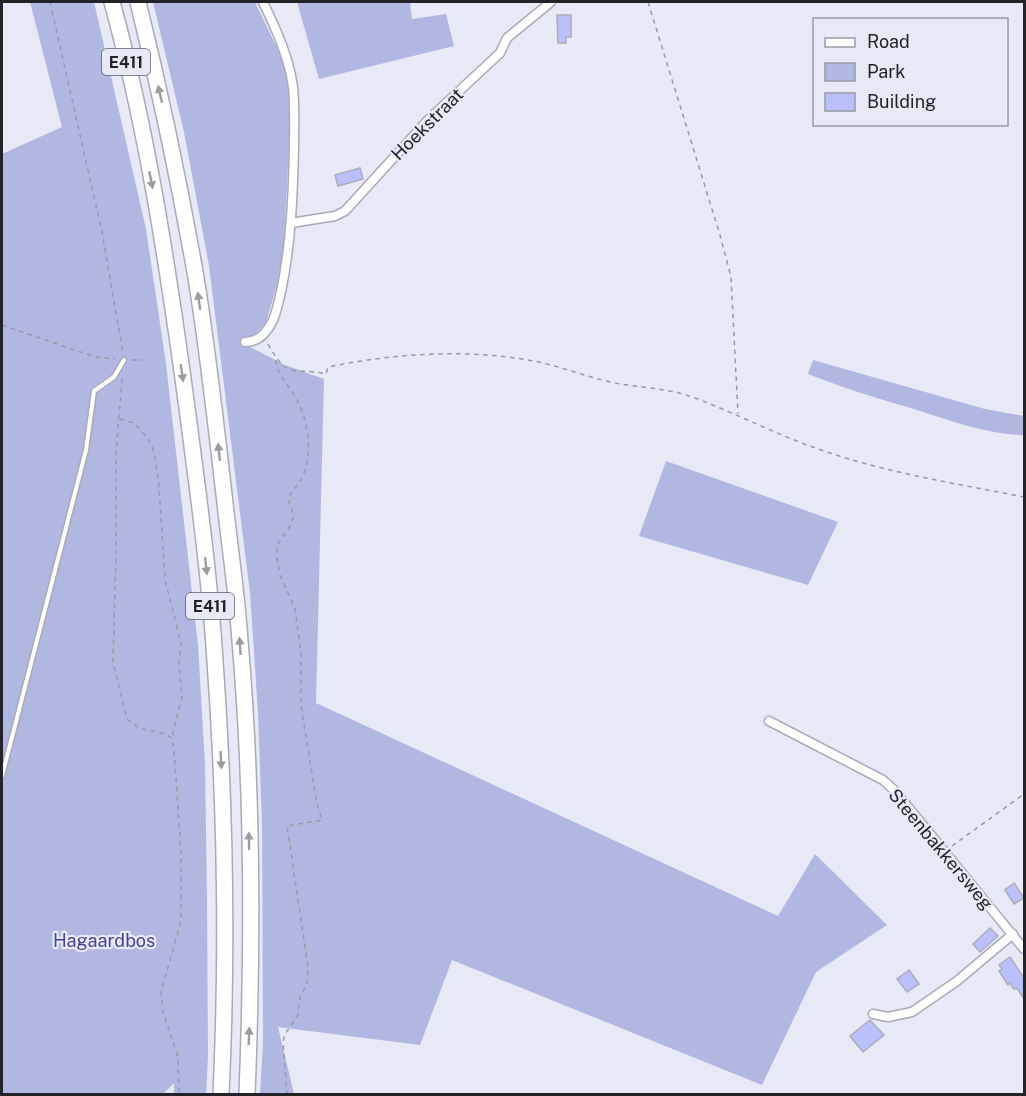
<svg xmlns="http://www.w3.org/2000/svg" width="1026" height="1096" viewBox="0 0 1026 1096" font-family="'Public Sans',sans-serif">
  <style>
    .green { fill: #b2b7e2 }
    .building { fill: #bbc0fd; stroke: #abadba; stroke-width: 1.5 }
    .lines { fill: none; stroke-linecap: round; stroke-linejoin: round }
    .lane-casing { stroke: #a8aab6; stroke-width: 7 }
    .street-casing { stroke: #a8aab6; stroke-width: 11 }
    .highway-casing { stroke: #a8aab6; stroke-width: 18 }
    .path { stroke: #9799a3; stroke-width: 1.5; stroke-dasharray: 4.5 4.5; stroke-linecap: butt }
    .lane { stroke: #fff; stroke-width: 4 }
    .street { stroke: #fff; stroke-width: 8 }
    .highway { stroke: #fff; stroke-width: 15 }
    .oneway { fill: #9c9c9e }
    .labels { text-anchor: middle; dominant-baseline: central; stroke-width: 4.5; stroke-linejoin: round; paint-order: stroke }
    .shield { fill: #e7e9f7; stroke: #5d5e66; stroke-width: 1.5 }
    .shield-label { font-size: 16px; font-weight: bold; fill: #222328 }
    .street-label { font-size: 18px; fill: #222328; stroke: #e7e9f7 }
    .park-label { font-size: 18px; fill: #44458c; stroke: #e7e9f7 }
  </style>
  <rect width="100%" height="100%" fill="#e7e9f7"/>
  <g class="green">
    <polygon points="30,2 94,2 146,229 166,364 198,645 205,764 207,900 208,1056 206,1094 174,1094 174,1083 163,1094 2,1094 2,154 62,127"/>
    <polygon points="153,2 255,2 279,52 288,78 291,106 283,263 266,323 251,338 248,346 285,365 324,379 316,703 778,916 815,854 887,925 816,972 762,1085 452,960 420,1045 278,1027 294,1094 260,1094 263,1043 262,824 258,713 250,593 209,266 184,132"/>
    <polygon points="297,2 410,2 412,19 446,14 454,46 319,79"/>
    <path d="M813,360L985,409L1024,416V435C988,435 952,421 917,410C880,399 843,388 808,374Z"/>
    <polygon points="666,461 838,522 808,585 639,536"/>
  </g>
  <g class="building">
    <polygon points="557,15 571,15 571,37 566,37 566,43 558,43"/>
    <polygon points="360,168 363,179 338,186 335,175"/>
    <polygon points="1014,883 1024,898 1014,904 1005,890"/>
    <polygon points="990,928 998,936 980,952 973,944"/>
    <polygon points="1010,957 1024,978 1024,999 1017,988 1014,989 1010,983 1008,985 999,971 1002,969 999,965"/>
    <polygon points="909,970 919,984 907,992 897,979"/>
    <polygon points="870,1020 884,1035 863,1052 850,1036"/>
  </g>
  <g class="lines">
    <defs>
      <polyline id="lane" points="2,776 86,450 94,391 114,377 124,360"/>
      <g id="street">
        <polyline points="291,223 335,216 345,211 428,120 500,53 507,38 551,2"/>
        <path d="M245,342C258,342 266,334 272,322C277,313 278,302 281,292C291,244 293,195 294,146C294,127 295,107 293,87C289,57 276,29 263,2"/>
        <polyline points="769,721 883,780 895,791 1024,949"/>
        <polyline points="873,1014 888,1017 912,1012 957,981 1013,934"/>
      </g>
      <g id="highway">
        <path d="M112,2C147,130 167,262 185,393C196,477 208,562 214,646C225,795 228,946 221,1094"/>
        <path d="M138,2C160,91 179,181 195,272C208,349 216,426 225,503C230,549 237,595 240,641C253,791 253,944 247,1094"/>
      </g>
    </defs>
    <use href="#lane" class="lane-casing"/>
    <use href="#street" class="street-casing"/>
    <use href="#highway" class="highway-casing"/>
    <g class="path">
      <polyline points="50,2 102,232 123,353"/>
      <polyline points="648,2 720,235 731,277 738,414"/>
      <polyline points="2,325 95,357 115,359"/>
      <path d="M268,344C289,381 290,366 326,374L328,367C392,354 458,349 522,359C551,363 578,374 606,381C635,388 666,387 695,398C740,415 783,438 830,453C893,474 959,484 1024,497"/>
      <polyline points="132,360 143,360"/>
      <path d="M276,360C276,372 286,383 293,393C308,416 314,452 302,478C298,485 292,491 288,498L294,516L289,528L277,545V558L280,575L295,609L301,653V706L317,804L322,820L287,826L308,967L307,983L299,1001L298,1015L285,1034L283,1042L287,1094"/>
      <polyline points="122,379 116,452 116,553 113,662 127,719 139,728 165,734 172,738 174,749 181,853 181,921 161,992 163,1012 178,1057 179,1094"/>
      <polyline points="120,419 134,423 146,436 152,445 156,464 159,487 165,580 181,643 179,666 182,696 172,737"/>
      <polyline points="952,846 1024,794"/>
    </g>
    <use href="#lane" class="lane"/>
    <use href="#street" class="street"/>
    <use href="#highway" class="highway"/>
  </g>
  <defs><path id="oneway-solid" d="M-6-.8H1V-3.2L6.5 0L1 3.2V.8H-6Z" transform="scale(1.5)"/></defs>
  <g class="oneway">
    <use href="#oneway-solid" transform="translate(160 94) rotate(-103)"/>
    <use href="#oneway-solid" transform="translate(151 180) rotate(79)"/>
    <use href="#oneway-solid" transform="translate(199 301) rotate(-98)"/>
    <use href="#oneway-solid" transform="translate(182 373) rotate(82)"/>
    <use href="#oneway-solid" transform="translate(219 452) rotate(-96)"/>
    <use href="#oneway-solid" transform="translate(206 566) rotate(84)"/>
    <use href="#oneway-solid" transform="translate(240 646) rotate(-94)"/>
    <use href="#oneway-solid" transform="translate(221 760) rotate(87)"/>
    <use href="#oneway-solid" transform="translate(249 841) rotate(-91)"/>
    <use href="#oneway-solid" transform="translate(249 1036) rotate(-88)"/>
  </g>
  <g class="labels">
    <g class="shield">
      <rect x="102" y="49" width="48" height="26" rx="4.5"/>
      <rect x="186" y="593" width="48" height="26" rx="4.5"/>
    </g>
    <g class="shield-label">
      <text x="126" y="62">E411</text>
      <text x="210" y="606">E411</text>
    </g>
    <g class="street-label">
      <text transform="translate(427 124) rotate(-45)">Hoekstraat</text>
      <text transform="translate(941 849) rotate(50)">Steenbakkersweg</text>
    </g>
    <g class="park-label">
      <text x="104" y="940">Hagaardbos</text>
    </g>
  </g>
  <rect width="1026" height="1096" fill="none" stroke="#222328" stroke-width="6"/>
  <rect x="813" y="18" width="195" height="108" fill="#e7e9f7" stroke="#989aa4" stroke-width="1.5"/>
  <rect x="825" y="38" width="30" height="9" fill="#ffffff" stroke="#989aa4" stroke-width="1.5"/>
  <text x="867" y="48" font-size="18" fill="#222328">Road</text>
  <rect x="825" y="63" width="30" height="18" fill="#b2b7e2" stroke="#989aa4" stroke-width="1.5"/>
  <text x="867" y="78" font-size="18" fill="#222328">Park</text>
  <rect x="825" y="93" width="30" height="18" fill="#bbc0fd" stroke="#989aa4" stroke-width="1.5"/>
  <text x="867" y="108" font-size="18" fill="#222328">Building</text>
</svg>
